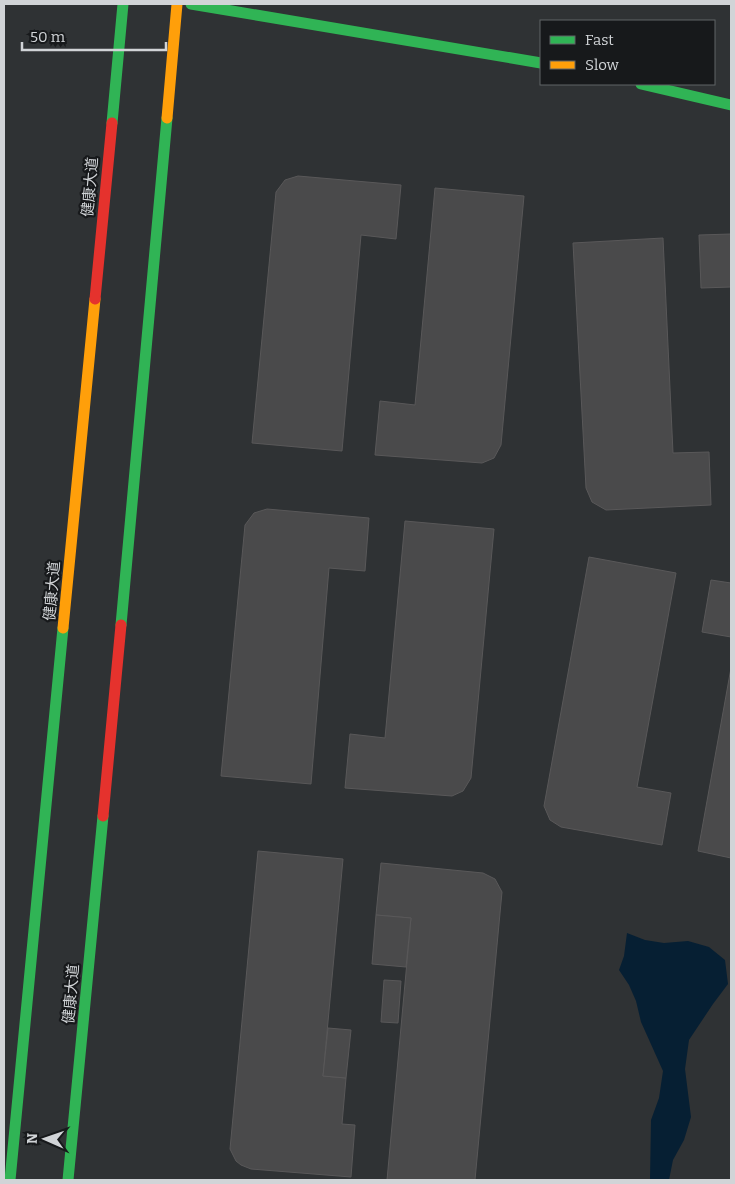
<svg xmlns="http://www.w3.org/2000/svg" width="735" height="1184" viewBox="0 0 735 1184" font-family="Bitter,'Noto Sans SC',serif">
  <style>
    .water { fill: #061f33 }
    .building { fill: #4a4a4b; stroke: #595859 }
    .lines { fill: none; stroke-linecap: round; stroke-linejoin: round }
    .fast { stroke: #30b455; stroke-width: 11 }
    .slow { stroke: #ff9f0a; stroke-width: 11 }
    .jam { stroke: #e5322d; stroke-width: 11 }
    .labels { text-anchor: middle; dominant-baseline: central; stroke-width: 4.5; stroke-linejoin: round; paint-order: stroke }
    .street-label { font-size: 15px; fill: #d1d4d7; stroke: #17191b }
  </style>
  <rect width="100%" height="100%" fill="#2f3234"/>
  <polygon class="water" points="627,933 645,940 664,943 688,941 709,947 725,960 728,984 713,1004 689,1040 685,1069 691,1117 684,1140 673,1160 669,1180 650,1180 651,1120 659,1098 663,1071 641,1022 636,1001 629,985 619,970 624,956"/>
  <g class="building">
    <polygon points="298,176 401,185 396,239 361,235 342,451 252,443 276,192 285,180"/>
    <polygon points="435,188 524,196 501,445 494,458 482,463 375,455 380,401 415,405"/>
    <polygon points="731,234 731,287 701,288 699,235"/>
    <polygon points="663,238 673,453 709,452 711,505 606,510 592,502 586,488 573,243"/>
    <polygon points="267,509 369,518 365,571 329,568 311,784 221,776 245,525 254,513"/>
    <polygon points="405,521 494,529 471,778 463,791 452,796 345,788 350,734 385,738"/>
    <polygon points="589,557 676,573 637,787 671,793 662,845 561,827 550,820 544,806"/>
    <polygon points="711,580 731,583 731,637 702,632"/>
    <polygon points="731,668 731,858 698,851"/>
    <polygon points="258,851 343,859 323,1076 346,1078 342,1124 355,1125 351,1177 251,1169 241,1165 236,1161 230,1149"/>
    <polygon points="381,863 483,873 495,879 502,892 475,1180 387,1180 411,918 376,915"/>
    <polygon points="376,915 411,918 406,967 372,964"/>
    <polygon points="384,980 401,981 398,1023 381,1022"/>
    <polygon points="328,1028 351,1030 346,1078 323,1076"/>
  </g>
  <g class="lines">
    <g class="fast">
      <polyline points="191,4 541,63"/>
      <polyline points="641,84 731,105"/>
      <polyline points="112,123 123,4"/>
      <polyline points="121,625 167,118"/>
      <polyline points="10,1180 63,628"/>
      <polyline points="68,1180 103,816"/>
    </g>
    <g class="slow">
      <polyline points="167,118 177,4"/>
      <polyline points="63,628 95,299"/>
    </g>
    <g class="jam">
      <polyline points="95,299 112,123"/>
      <polyline points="103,816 121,625"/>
    </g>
  </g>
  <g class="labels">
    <g class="street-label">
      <text transform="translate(90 187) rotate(-85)">健康大道</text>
      <text transform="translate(52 591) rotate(-85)">健康大道</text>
      <text transform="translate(71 994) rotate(-85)">健康大道</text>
    </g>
  </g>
  <rect width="735" height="1184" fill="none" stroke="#d1d4d7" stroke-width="10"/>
  <rect x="540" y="20" width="175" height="65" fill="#17191b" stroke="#616466"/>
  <rect x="550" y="36" width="25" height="8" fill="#30b455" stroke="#616466"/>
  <text x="585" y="45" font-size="15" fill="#d1d4d7">Fast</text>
  <rect x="550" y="61" width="25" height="8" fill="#ff9f0a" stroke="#616466"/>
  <text x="585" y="70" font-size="15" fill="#d1d4d7">Slow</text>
  <g transform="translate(45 1139) rotate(272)" stroke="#17191b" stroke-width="4" paint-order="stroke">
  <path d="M0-4L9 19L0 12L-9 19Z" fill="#d1d4d7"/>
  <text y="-8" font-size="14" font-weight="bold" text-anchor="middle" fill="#d1d4d7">N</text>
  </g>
  <path d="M22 42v8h144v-8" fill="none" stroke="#d1d4d7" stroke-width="2.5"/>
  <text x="30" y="42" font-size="15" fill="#d1d4d7" stroke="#17191b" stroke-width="4" paint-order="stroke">50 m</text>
</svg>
